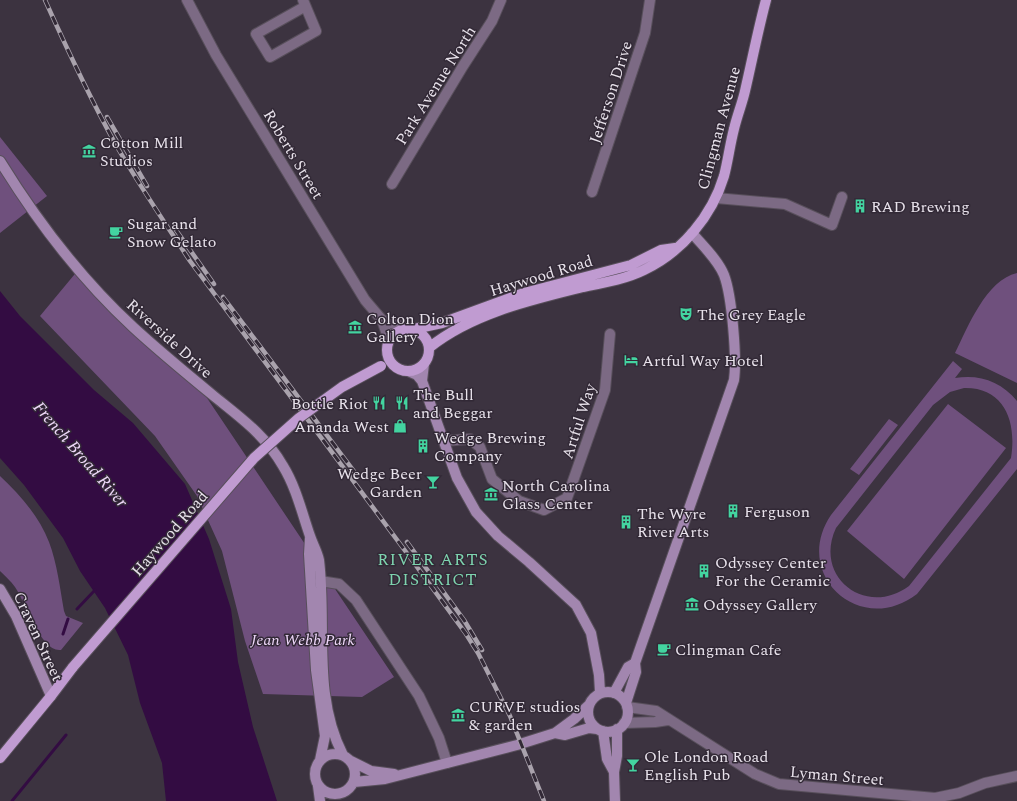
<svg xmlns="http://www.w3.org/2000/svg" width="1017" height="801" font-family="Spectral,serif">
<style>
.green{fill:#6f507d;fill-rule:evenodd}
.water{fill:#330c42}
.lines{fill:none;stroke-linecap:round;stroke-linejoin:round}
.stream{stroke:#330c42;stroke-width:3}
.street-casing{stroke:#584f5b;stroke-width:12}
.secondary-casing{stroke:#584f5b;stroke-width:12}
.primary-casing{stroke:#584f5b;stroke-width:12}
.street{stroke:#7c6a84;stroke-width:10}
.secondary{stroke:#a286af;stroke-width:10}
.primary{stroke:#c09bd1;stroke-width:10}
.rail-casing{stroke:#a9a2ac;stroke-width:4.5}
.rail{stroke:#322936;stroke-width:3;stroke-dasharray:9;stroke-linecap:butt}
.primary-bridge-casing{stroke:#584f5b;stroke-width:12;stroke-linecap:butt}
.primary-bridge{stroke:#c09bd1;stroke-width:10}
.labels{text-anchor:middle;stroke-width:3;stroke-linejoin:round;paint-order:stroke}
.street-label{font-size:16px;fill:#e8e2eb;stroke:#322936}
.poi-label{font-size:16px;fill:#e8e2eb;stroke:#322936;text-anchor:start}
.park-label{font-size:16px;font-style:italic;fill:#eed7f9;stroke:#322936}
.water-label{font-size:17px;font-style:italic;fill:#eed7f9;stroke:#322936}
.neighbourhood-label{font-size:17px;letter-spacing:1px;fill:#7ed4af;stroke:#322936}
</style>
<rect width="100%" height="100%" fill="#3c3340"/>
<path class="green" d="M0 137 47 196 0 233Z
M79 269 203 392 394 677 362 697 263 694 245 641 222 551 197 496 155 436 40 316Z
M1017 273V383L955 353C968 327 986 280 1017 273Z
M953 361 962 369 955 378C979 374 1001 381 1017 401V469L917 594C860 638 791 574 831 515ZM964 388C1004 387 1017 421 1011 458L909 586C866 618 813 577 836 528L933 405 950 392Z
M948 404 1006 448 904 579 847 531Z
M889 419 898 425 859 475 850 469Z
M0 476C20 495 39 516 49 542 57 563 60 588 64 611L66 616 83 623 61 650C41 653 25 601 15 587 11 581 5 576 0 571Z"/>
<path class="water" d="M0 291 20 316 94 390 133 423 185 484 209 539 231 609 238 662 253 727 277 801H166L162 763 140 703 128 655 105 608 80 571 63 538 24 485 0 458Z"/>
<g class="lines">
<path class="stream" d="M77 609 95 590
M63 634 68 619
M12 801 66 735"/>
<g class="street-casing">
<path id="street" d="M187 0 216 55 365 300 382 320 407 328
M303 0 316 31 270 57 256 34 304 7
M392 184 463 66 492 21 501 0
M592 192 645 33 650 0
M716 198 785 204 832 225 842 197
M382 320 389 340
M443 441 470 439 480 447 492 479 519 501 544 510 567 498 605 390 610 334
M320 581 339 584 356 600 419 696 439 738 447 763
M627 707 656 711 755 774 779 784 935 798 959 793 985 783 1017 776
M624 723 655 722 668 720"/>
</g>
<g class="secondary-casing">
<path id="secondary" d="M0 161C37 221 81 279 133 327 159 351 187 374 215 397 241 418 266 436 283 466 296 487 302 513 310 536 313 545 317 551 319 560 327 624 312 696 343 755
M408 371 417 375 422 381 457 478 476 512 498 536 529 562 576 605 591 633 599 675 600 692
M422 381 424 364
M310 538 309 554 316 670 325 736 320 760
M0 589 16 616 51 696
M588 712a20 20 0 1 1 40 0a20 20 0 1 1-40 0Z
M614 693 628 667 635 663
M626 703 636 672 635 663 734 380C737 358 732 296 724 275 718 260 703 246 692 233
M603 731 607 759 614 772
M555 733 574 719 589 705
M315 774a20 20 0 1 1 40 0a20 20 0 1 1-40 0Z
M351 761 371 771 394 774
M354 782 385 779 517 745 555 733 565 735 589 728 597 729
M318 786 320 801
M615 801 614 772 617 756V729"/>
</g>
<g class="primary-casing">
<path id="primary" d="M387 350a21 21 0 1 1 42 0a21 21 0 1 1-42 0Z
M414 329 442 323 524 293 631 265 661 250 675 248
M430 347C473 313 531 300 583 287 603 283 626 279 644 270 682 252 712 216 724 176 728 161 730 144 734 129 737 116 742 104 745 91 752 61 758 30 766 0
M0 758 51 696 73 667"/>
</g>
<use href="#street" class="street"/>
<use href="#secondary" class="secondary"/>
<use href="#primary" class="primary"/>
<g class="rail-casing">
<path id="rail" d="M45 0C67 49 90 98 116 145 139 185 165 223 190 261L409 556 466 634 478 653 510 716 544 801
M107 117 147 186
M176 230 214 284
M223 297 356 474
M407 542 464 620 482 650"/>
</g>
<use href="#rail" class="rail"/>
<g class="primary-bridge-casing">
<path id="primary-bridge" d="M73 667 254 458 299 418 342 387 381 366"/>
</g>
<use href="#primary-bridge" class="primary-bridge"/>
</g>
<defs>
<g id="museum-bare" transform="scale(1.08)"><path d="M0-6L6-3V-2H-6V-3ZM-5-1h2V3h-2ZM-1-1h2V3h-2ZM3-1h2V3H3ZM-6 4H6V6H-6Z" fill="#43d4a0" stroke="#322936" stroke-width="2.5" paint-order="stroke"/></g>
<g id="building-bare" transform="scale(1.08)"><path d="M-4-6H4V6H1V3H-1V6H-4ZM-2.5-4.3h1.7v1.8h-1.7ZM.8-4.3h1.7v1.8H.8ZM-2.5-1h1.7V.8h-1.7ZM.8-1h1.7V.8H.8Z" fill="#43d4a0" stroke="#322936" stroke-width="2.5" paint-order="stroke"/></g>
<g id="cafe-bare" transform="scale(1.08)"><path d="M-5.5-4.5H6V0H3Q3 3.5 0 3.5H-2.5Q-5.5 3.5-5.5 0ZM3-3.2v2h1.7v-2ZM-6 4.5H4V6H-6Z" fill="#43d4a0" stroke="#322936" stroke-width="2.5" paint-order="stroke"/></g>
<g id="theatre-bare" transform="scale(1.08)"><path d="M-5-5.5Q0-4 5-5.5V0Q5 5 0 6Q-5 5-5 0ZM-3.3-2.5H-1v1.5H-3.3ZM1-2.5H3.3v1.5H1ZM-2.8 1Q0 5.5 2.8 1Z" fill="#43d4a0" stroke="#322936" stroke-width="2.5" paint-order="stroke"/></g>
<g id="hotel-bare" transform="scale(1.08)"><path d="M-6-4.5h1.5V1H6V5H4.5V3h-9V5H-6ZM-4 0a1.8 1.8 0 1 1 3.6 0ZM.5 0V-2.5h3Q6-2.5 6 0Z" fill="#43d4a0" stroke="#322936" stroke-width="2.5" paint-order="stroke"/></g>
<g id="restaurant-bare" transform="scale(1.08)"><path d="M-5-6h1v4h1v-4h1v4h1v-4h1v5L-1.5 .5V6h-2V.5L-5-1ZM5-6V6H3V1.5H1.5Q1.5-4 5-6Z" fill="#43d4a0" stroke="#322936" stroke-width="2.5" paint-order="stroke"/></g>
<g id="shop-bare" transform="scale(1.08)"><path d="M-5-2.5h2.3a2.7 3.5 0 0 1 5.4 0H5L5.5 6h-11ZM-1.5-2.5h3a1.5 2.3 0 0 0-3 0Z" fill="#43d4a0" stroke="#322936" stroke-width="2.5" paint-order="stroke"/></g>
<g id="bar-bare" transform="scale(1.08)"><path d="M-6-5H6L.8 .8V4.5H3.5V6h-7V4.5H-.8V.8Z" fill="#43d4a0" stroke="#322936" stroke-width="2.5" paint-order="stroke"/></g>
</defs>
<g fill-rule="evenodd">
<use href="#museum-bare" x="89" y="151"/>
<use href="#building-bare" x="860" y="206"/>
<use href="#cafe-bare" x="116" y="232"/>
<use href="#theatre-bare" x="686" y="314"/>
<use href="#museum-bare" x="355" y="327"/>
<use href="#hotel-bare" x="631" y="360"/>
<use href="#restaurant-bare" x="379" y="403"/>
<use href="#restaurant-bare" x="402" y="403"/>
<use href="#shop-bare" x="400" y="426"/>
<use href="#building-bare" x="423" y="446"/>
<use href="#bar-bare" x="433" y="482"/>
<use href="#museum-bare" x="491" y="494"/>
<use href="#building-bare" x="733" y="511"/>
<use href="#building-bare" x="626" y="522"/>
<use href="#building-bare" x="704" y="571"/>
<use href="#museum-bare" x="692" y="604"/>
<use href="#cafe-bare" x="664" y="649"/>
<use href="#museum-bare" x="458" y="715"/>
<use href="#bar-bare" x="633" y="765"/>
</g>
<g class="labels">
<g class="street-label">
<text transform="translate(435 85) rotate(-58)" y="6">Park Avenue North</text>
<text transform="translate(610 92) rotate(-72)" y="6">Jefferson Drive</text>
<text transform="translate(718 128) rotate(-75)" y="6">Clingman Avenue</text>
<text transform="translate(294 154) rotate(59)" y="6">Roberts Street</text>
<text transform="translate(541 275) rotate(-17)" y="6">Haywood Road</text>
<text transform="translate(170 338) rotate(42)" y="6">Riverside Drive</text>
<text transform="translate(578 421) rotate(-72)" y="6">Artful Way</text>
<text transform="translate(169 533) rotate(-49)" y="6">Haywood Road</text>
<text transform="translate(39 636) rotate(65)" y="6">Craven Street</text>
<text transform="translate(837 775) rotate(5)" y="6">Lyman Street</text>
</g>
<g class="poi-label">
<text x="100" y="148">Cotton Mill<tspan x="100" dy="18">Studios</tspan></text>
<text x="871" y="212">RAD Brewing</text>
<text x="127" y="229">Sugar and<tspan x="127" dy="18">Snow Gelato</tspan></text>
<text x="697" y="320">The Grey Eagle</text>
<text x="366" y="324">Colton Dion<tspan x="366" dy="18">Gallery</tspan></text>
<text x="642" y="366">Artful Way Hotel</text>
<text x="413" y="400">The Bull<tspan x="413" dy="18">and Beggar</tspan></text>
<text x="368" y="409" text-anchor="end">Bottle Riot</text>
<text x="389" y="432" text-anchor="end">Ananda West</text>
<text x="434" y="443">Wedge Brewing<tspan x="434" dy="18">Company</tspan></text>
<text x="422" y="479" text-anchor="end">Wedge Beer<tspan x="422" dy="18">Garden</tspan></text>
<text x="502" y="491">North Carolina<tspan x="502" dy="18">Glass Center</tspan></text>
<text x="744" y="517">Ferguson</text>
<text x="637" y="519">The Wyre<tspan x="637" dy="18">River Arts</tspan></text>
<text x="715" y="568">Odyssey Center<tspan x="715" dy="18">For the Ceramic</tspan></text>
<text x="703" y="610">Odyssey Gallery</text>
<text x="675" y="655">Clingman Cafe</text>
<text x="469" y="712">CURVE studios<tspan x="469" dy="18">&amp; garden</tspan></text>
<text x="644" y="762">Ole London Road<tspan x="644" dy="18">English Pub</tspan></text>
</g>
<g class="park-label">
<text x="303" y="645">Jean Webb Park</text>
</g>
<g class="water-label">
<text transform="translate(81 454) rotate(49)" y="6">French Broad River</text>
</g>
<g class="neighbourhood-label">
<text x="433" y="565">RIVER ARTS<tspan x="433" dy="20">DISTRICT</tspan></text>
</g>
</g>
</svg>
